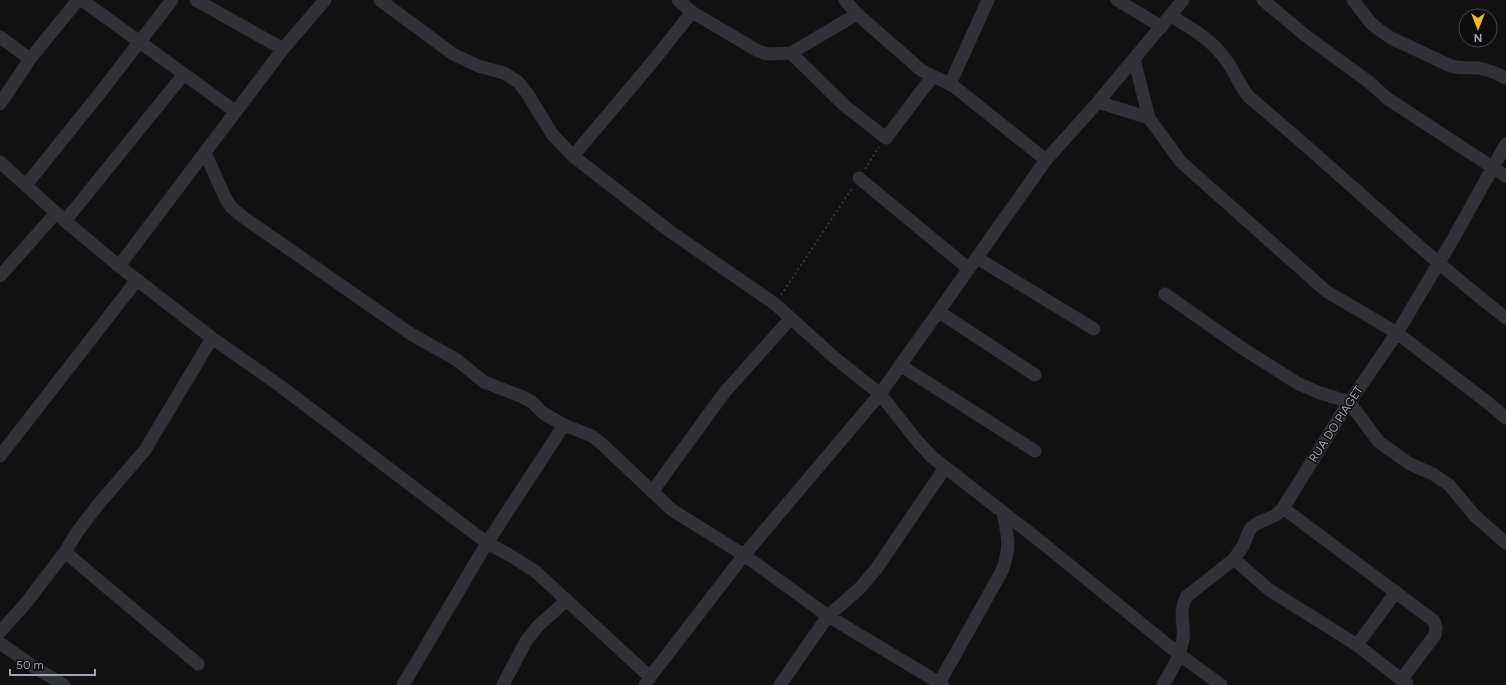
<svg xmlns="http://www.w3.org/2000/svg" width="1506" height="685" font-family="Figtree,sans-serif">
<style>
.lines{fill:none;stroke-linecap:round;stroke-linejoin:round}
.path{stroke:#37393e;stroke-width:2;stroke-dasharray:2 3;stroke-linecap:butt}
.street{stroke:#313237;stroke-width:13}
.labels{text-anchor:middle;stroke-width:3;stroke-linejoin:round;paint-order:stroke}
.street-label{font-size:12px;fill:#a1a6b4;stroke:#0c0c0d}
</style>
<rect width="100%" height="100%" fill="#111112"/>
<g class="lines">
<path class="path" d="M865 169 879 147
M781 295 853 187"/>
<path class="street" d="M82 0 236 112
M196 0 283 49
M380 0 453 54 478 66 504 73 518 82 527 93 552 134 573 156 668 230 775 304 835 358 880 394 918 442 932 457 1040 541 1180 655 1221 685
M678 0 692 12 758 51 767 54 791 53 857 14
M845 0 857 14 921 70C933 77 945 81 956 88L1046 160
M1117 0 1162 27
M1263 0 1306 36 1369 82 1388 99 1506 176
M1353 0 1370 22 1378 29 1391 38 1451 66C1460 69 1470 67 1479 68 1489 70 1498 74 1506 78
M1171 16C1193 29 1214 41 1228 63 1236 74 1240 87 1249 97 1336 169 1417 249 1506 318
M0 37 30 59
M791 53 845 106 886 138 932 77
M1134 59 1149 118 1181 162 1326 291 1397 333 1487 402 1506 418
M950 84 988 0
M1098 102 1149 118
M0 104 30 59 78 0
M205 153 225 197 231 207 243 217 411 334 457 360 484 382 523 397 532 402 543 413 564 425 592 436 602 444 672 510 744 555 828 616 943 685
M573 156 654 60 692 12
M0 162 65 221 119 266 212 338 279 385 487 543 513 557 536 572 650 677
M859 178 969 269
M26 185 100 93 172 0
M65 221 184 74
M977 258 1094 329
M119 266 283 49 325 0
M0 276 56 213
M1165 294 1242 348 1297 383 1320 393 1349 402 1379 442 1410 464 1433 474 1449 485 1475 516 1506 543
M939 312 1035 375
M900 365 1035 451
M0 456 137 280
M652 492 724 393 791 318
M1283 508 1434 621 1436 628 1435 635 1401 680
M65 552 198 664
M1234 559 1268 589 1357 645 1407 684
M0 632 26 603 65 552 78 531 97 506 145 450 212 338
M0 643 34 667 64 685
M1357 645 1396 592
M403 685 487 543 564 425
M503 685 526 641 538 626 567 600
M645 685 650 677 744 555 880 394 1046 160 1098 102 1183 0
M780 685 828 616 860 588 876 569 945 468
M938 685 1002 571C1011 546 1008 538 1003 513
M1163 685C1172 669 1180 658 1183 639 1185 623 1178 614 1186 597L1234 559 1243 546 1250 529 1256 524 1276 515 1283 508 1344 410 1397 333 1453 239 1506 144"/>
</g>
<g class="labels">
<g class="street-label">
<text transform="translate(1336 424) rotate(-57)" y="4">RUA DO PIAGET</text>
</g>
</g>
<g transform="translate(1478 28) rotate(180)"><circle r="19" fill="#0c0c0d" stroke="#484a50"/>
<path d="M0-3L7 15L0 10L-7 15Z" fill="#fab721"/>
<text y="-6" font-size="11" font-weight="bold" text-anchor="middle" fill="#a1a6b4">N</text>
</g>
<path d="M10 669v6h85v-6" fill="none" stroke="#a1a6b4" stroke-width="2"/>
<text x="16" y="669" font-size="12" fill="#a1a6b4" stroke="#0c0c0d" stroke-width="3" paint-order="stroke">50 m</text>
</svg>
